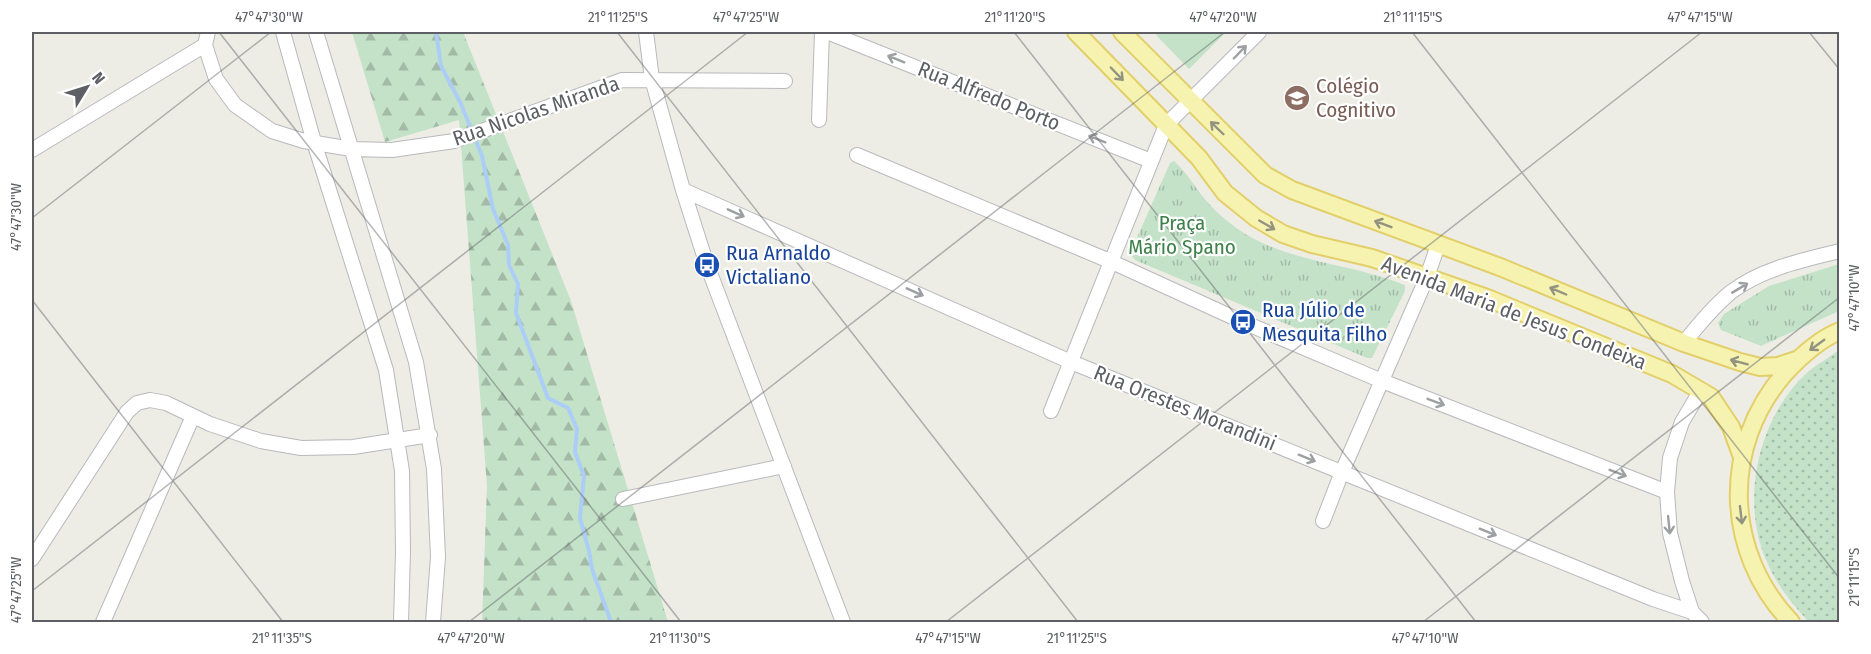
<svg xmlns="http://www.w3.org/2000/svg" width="1871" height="654" font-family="'Fira Sans Condensed',sans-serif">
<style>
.grass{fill:url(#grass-dots)}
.forest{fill:url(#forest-firs)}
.park{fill:url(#park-tufts)}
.garden{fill:#c4e2c8}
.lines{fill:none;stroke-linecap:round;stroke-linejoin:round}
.stream{stroke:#accdf6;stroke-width:4}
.minor-casing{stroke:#b7b9bd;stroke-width:16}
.major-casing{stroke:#e3cf69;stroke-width:20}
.minor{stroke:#fff;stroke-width:14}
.major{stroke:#f6f3b1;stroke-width:16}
.oneway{stroke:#9e9fa2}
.oneway2{stroke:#93937f}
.ticks{fill:none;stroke:#5d5f64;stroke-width:1.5;stroke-opacity:0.45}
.labels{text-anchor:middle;stroke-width:4.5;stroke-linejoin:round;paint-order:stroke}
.education-label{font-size:21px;fill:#785e54;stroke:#fff;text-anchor:start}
.street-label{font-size:21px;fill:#5d5f64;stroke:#fff}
.park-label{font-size:21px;fill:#3e8149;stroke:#fff}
.transit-label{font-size:21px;fill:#164399;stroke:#fff;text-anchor:start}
.neatline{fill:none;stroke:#5d5f64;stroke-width:2}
.ticks-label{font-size:15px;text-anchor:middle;fill:#5d5f64}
</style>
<defs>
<pattern id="grass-dots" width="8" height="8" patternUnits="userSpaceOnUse" patternTransform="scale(1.5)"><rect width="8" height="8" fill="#c4e2c8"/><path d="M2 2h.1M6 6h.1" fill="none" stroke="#a2baa6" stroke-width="1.8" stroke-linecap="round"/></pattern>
<pattern id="forest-firs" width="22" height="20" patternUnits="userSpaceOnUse" patternTransform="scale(1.5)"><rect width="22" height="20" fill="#c4e2c8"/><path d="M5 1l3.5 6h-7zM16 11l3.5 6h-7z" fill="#a2baa6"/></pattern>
<pattern id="park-tufts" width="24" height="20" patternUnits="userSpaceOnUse" patternTransform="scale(1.5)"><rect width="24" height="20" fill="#c4e2c8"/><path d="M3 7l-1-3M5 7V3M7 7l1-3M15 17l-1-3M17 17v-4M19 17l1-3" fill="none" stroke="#a2baa6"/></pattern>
</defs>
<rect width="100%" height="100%" fill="#edede5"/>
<path class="grass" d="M1839 350V622H1809C1792 604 1777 586 1767 562 1739 500 1758 416 1809 371 1819 363 1830 357 1839 350Z"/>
<path class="forest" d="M352 32H463L571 301 668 622H482L487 486 459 120 385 142Z"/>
<path class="park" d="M1174 161C1184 170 1192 182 1200 193 1207 202 1216 212 1225 219 1275 263 1346 261 1405 285V291L1372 358H1367L1135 260 1131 254 1132 249 1170 163Z
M1839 264V311L1761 346 1721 330 1718 323 1724 314 1769 286Z"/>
<path class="garden" d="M1160 32H1226L1189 69 1156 35Z"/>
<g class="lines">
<path class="stream" d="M436 32 441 66 461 104 482 156 493 209 508 245 509 265 518 284 516 313 548 398 568 408 577 429 575 452 584 476 580 518 589 551 592 569 611 622"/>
<g class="minor-casing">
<path id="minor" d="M208 32 205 45 216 79 235 105 272 131 304 141 351 149 392 150 454 141 622 80 785 81
M283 32 314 142 386 370 402 471 403 552 401 622
M316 32 416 362 434 469 438 557 433 622
M646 32 652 79 683 190 707 265 843 622
M827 32 1151 161
M819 120 822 32
M32 150 205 45
M857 155 1112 262 1243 322 1382 381 1667 492
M683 190 1071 362 1653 599 1692 612
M1684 343C1698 325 1713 307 1731 292 1761 269 1803 260 1840 251
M1701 390 1682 422 1670 458 1667 492 1670 533 1682 581 1692 612 1702 622
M1051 411 1166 125 1259 32
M623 499 784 466
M1323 521 1342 472 1427 277 1438 245
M32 559 127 412 137 403 150 400 166 403 210 424 261 441 301 448 353 447 430 435
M103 622 193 416"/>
</g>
<g class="major-casing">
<path id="major" d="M1076 32 1199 158 1225 193 1256 218 1283 234 1312 244 1372 258 1487 298 1672 374 1711 397 1731 427 1742 457
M1122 32 1265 175 1292 190 1500 267 1684 343 1740 362 1760 367 1778 366 1796 360
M1791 622C1724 552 1721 446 1785 373 1800 357 1819 339 1840 331"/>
</g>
<use href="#minor" class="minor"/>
<use href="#major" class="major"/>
</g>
<defs><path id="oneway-shaft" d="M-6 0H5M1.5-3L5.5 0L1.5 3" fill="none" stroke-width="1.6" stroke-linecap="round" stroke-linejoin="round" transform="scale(1.5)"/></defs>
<g class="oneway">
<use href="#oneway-shaft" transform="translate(1240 52) rotate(-46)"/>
<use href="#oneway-shaft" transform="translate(896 59) rotate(-158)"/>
<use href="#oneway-shaft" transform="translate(1097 139) rotate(-158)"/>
<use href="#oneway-shaft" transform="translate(736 213) rotate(24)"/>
<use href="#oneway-shaft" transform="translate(1740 288) rotate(-31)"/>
<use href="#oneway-shaft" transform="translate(915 292) rotate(24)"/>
<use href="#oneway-shaft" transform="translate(1436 402) rotate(21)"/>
<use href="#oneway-shaft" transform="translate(1307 458) rotate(22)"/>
<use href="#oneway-shaft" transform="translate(1618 473) rotate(21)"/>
<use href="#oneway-shaft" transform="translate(1669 525) rotate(84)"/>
<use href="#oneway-shaft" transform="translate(1488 532) rotate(22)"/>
</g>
<g class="oneway2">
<use href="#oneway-shaft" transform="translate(1117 74) rotate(46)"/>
<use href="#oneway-shaft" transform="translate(1217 128) rotate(-136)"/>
<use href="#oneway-shaft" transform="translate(1383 224) rotate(-159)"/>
<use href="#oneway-shaft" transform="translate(1267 225) rotate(30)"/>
<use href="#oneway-shaft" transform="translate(1558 291) rotate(-157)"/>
<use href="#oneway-shaft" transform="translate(1817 345) rotate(144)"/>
<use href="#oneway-shaft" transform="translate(1739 362) rotate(-165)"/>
<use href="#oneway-shaft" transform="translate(1741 515) rotate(83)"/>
</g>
<path class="ticks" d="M219 32 681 622M617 32 1078 622M1014 32 1476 622M1412 32 1840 579M1809 32 1840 70M32 218 271 32M32 300 283 622M32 591 748 32M469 622 1225 32M946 622 1702 32M1423 622 1840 297"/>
<defs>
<g id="school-disc" transform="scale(1.35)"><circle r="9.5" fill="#8d6e63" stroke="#fff"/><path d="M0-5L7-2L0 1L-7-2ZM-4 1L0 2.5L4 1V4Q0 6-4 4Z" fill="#fff"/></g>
<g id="bus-disc" transform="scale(1.35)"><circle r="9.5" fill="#1a4fb4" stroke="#fff"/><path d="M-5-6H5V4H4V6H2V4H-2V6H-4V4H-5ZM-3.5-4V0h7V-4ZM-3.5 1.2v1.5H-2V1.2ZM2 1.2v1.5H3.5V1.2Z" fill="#fff"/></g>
</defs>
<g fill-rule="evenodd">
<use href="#school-disc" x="1297" y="98"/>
<use href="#bus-disc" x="707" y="265"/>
<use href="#bus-disc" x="1243" y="322"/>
</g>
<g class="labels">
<g class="education-label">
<text x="1316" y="93">Colégio<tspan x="1316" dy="24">Cognitivo</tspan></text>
</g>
<g class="street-label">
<text transform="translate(989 96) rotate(22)" y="7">Rua Alfredo Porto</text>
<text transform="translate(536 111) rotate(-19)" y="7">Rua Nicolas Miranda</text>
<text transform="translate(1514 313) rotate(21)" y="7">Avenida Maria de Jesus Condeixa</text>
<text transform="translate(1185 408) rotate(22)" y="7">Rua Orestes Morandini</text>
</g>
<g class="park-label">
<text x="1182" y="230">Praça<tspan x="1182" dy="24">Mário Spano</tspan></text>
</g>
<g class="transit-label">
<text x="726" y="260">Rua Arnaldo<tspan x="726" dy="24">Victaliano</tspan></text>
<text x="1262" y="317">Rua Júlio de<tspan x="1262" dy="24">Mesquita Filho</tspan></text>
</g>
</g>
<rect width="1871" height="654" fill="none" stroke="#ffffff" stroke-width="66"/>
<g transform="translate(87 87) rotate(52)" stroke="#ffffff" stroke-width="4.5" paint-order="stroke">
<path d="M0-4.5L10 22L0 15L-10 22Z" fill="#5d5f64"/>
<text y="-9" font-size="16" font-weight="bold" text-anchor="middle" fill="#5d5f64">N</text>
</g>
<rect x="33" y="33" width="1805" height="588" class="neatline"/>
<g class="ticks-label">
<text x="269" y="22">47°47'30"W</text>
<text x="618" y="22">21°11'25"S</text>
<text x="746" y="22">47°47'25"W</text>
<text x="1015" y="22">21°11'20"S</text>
<text x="1223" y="22">47°47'20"W</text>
<text x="1413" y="22">21°11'15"S</text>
<text x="1700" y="22">47°47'15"W</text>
<text transform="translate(16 217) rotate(-90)" y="5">47°47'30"W</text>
<text transform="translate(1854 298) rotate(-90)" y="5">47°47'10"W</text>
<text transform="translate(1854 577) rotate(-90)" y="5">21°11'15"S</text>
<text transform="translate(16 590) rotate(-90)" y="5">47°47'25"W</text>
<text x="282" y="643">21°11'35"S</text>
<text x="471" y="643">47°47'20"W</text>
<text x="680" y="643">21°11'30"S</text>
<text x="948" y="643">47°47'15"W</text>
<text x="1077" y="643">21°11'25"S</text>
<text x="1425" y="643">47°47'10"W</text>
</g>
</svg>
